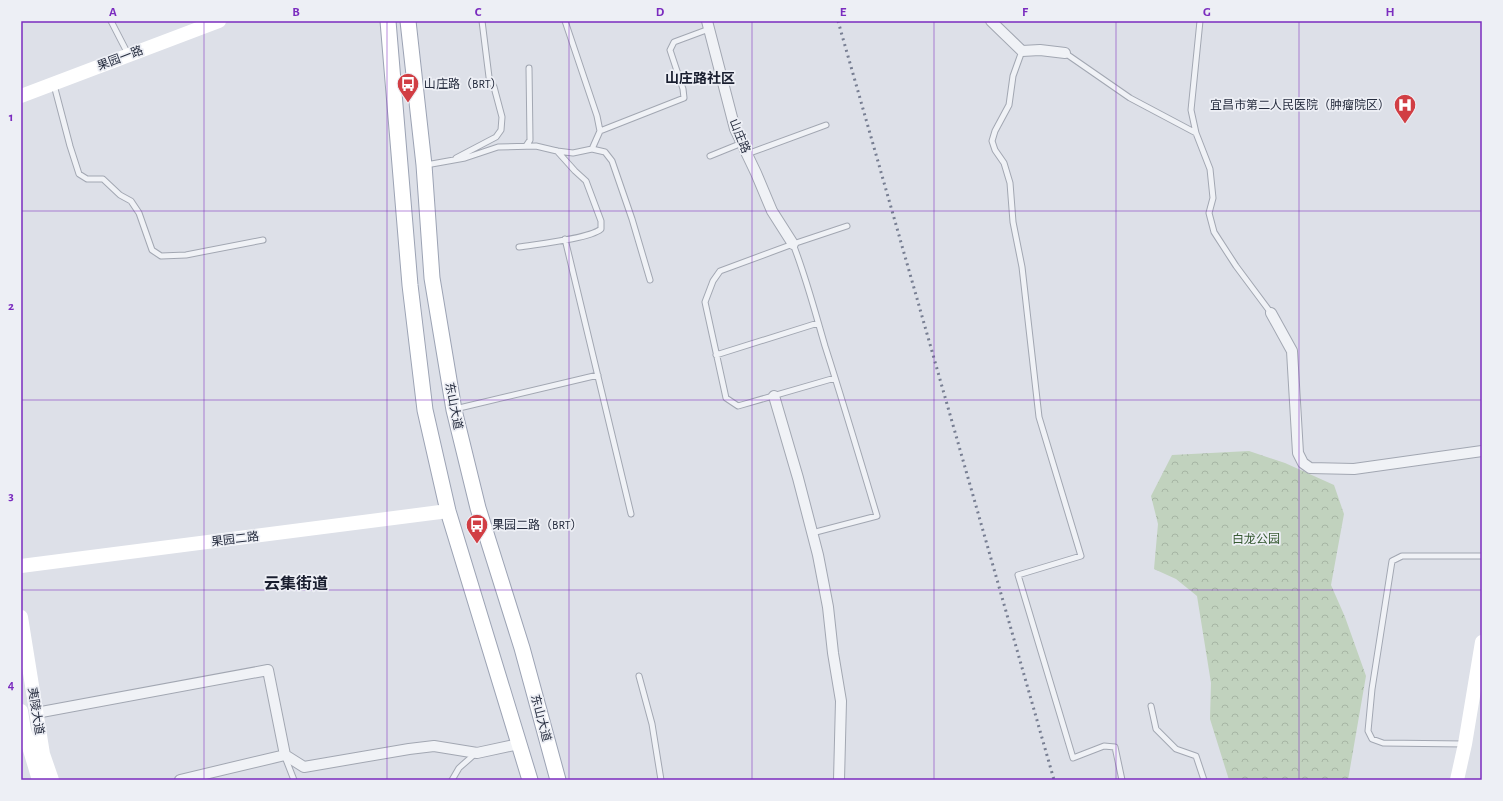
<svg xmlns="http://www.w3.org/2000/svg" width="1503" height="801" font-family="'Alegreya Sans','Noto Sans SC',sans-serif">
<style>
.park{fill:url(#park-crowns)}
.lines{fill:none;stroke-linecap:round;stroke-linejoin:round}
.lane-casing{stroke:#a2a7b2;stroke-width:7}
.street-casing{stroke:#a2a7b2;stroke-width:12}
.primary-casing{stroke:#9ca3b4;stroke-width:17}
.lane{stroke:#f0f2f6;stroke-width:5}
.street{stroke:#f0f2f6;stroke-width:10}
.secondary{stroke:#fff;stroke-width:14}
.primary{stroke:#fff;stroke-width:15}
.rail{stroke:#777e92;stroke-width:3;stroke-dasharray:2 4;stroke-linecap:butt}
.grid{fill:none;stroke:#7b2cbf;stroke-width:1;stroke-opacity:0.55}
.labels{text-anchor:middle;stroke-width:3.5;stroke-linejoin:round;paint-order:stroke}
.street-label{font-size:12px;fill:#262d3f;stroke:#edeff5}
.poi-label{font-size:12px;fill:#262d3f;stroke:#edeff5;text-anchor:start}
.park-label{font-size:12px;fill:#375b33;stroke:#edeff5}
.quarter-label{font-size:14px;font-weight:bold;fill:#191e2f;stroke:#edeff5}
.district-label{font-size:16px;font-weight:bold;fill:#191e2f;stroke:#edeff5}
.neatline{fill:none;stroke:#7b2cbf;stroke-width:1.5}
.grid-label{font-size:13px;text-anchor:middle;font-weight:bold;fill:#7b2cbf}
</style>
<defs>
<pattern id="park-crowns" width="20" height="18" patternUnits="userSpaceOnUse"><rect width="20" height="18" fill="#c1d2be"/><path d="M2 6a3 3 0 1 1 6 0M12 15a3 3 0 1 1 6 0" fill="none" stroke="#a6b5a4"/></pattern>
</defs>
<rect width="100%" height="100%" fill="#dde0e8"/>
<path class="park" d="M1249 451 1285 463 1334 485 1344 514 1331 585 1345 617 1366 676 1348 780H1229L1210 719 1211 683 1197 596 1176 579 1154 569 1158 524 1151 496 1172 455Z"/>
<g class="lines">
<g class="lane-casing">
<path id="lane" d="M111 21 128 54
M1200 21 1191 110 1196 133 1210 169 1213 198 1209 213 1214 232 1236 266 1271 313
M1022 51 1013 76 1009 105 995 131 992 141 995 150 1004 163 1010 183 1013 222 1022 267 1039 417 1081 556 1018 575 1073 758 1104 746 1115 747 1122 780
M1065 53 1130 98 1196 133
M54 85 70 146 79 174 87 179H103L120 195 131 201 139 213 152 250 161 256 186 255 263 240
M600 131 684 98 683 89 670 50 674 42 709 29
M526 146 530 140 529 68
M592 149 605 152 612 161 632 219 650 280
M747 154 826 125
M710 156 742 143
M456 158 496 137 501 130 502 117 494 87 489 77 482 21
M426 165 465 158 498 147 536 146 557 151 573 153 592 149 600 131 597 116 565 21
M565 239 631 514
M793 244 847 226
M519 247C537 244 589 239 601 229V221L586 181 575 171 557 151
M716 355 818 323
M455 409 598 375
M812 533 877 516C860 459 843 402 825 346 815 312 806 277 793 244L720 271 713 281 705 302 726 398 738 406 835 378
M639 676 652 724 661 780
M1151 706 1156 729 1176 749 1196 756 1204 780
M1464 744 1383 743 1372 739 1368 731 1372 689 1392 561 1402 556H1482
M285 757 294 780
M452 780 459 768 476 753"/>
</g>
<g class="street-casing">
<path id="street" d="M707 21 735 129 756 173 772 211 793 244
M991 21 1022 51 1040 50 1065 53
M1271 313 1292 351 1298 453 1303 463 1310 468 1354 469 1482 451
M774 396 798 478 818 555 828 607 833 653 841 701 839 780
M36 713 268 670 285 755 304 767 409 749 434 746 477 753 519 744
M180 780 285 755"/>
</g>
<g class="primary-casing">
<path id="primary" d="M388 21 410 285 425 410 448 511 530 780
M408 21 424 165 432 278 454 410 478 508 522 648 558 780"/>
</g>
<use href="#lane" class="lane"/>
<use href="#street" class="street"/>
<path class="secondary" d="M21 96 219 21
M21 566 448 511
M21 617 43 754 52 780
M21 711 24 730 39 780
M1457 780 1465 744 1482 642"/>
<use href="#primary" class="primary"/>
<path class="rail" d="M838 21 1054 780"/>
</g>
<path class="grid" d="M204 21V780M387 21V780M569 21V780M752 21V780M934 21V780M1116 21V780M1299 21V780M21 211H1482M21 400H1482M21 590H1482"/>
<defs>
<g id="bus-pin" transform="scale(1.15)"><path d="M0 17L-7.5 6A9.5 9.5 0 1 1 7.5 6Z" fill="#d13e44" stroke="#edeff5"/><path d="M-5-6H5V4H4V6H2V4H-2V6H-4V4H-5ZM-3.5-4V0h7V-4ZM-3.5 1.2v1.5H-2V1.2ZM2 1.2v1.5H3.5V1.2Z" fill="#fff"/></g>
<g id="hospital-pin" transform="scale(1.15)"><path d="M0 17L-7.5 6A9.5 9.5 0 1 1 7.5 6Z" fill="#d13e44" stroke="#edeff5"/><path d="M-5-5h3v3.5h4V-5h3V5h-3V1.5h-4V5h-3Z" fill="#fff"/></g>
</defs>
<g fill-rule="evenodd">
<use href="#bus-pin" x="408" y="84"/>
<use href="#hospital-pin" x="1405" y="105"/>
<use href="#bus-pin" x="477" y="525"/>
</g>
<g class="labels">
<g class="street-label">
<text transform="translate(120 58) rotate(-21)" y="4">果园一路</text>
<text transform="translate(740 136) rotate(68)" y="4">山庄路</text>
<text transform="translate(454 406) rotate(79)" y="4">东山大道</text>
<text transform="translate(235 539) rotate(-7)" y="4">果园二路</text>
<text transform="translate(36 711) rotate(81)" y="4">夷陵大道</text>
<text transform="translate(541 718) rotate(75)" y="4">东山大道</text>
</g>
<g class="poi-label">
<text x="424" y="88">山庄路（BRT）</text>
<text x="1390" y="109" text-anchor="end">宜昌市第二人民医院（肿瘤院区）</text>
<text x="492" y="529">果园二路（BRT）</text>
</g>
<g class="park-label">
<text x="1256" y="543">白龙公园</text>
</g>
<g class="quarter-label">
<text x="700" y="83">山庄路社区</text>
</g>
<g class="district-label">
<text x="296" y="589">云集街道</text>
</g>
</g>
<rect width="1503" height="801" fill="none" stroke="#edeff5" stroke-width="44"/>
<rect x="22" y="22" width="1459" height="757" class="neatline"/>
<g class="grid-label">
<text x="113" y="16">A</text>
<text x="296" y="16">B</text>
<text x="478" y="16">C</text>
<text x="660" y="16">D</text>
<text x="843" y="16">E</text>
<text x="1025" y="16">F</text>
<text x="1207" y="16">G</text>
<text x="1390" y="16">H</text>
<text x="11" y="121">1</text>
<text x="11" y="310">2</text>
<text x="11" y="500">3</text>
<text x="11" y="689">4</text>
</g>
</svg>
